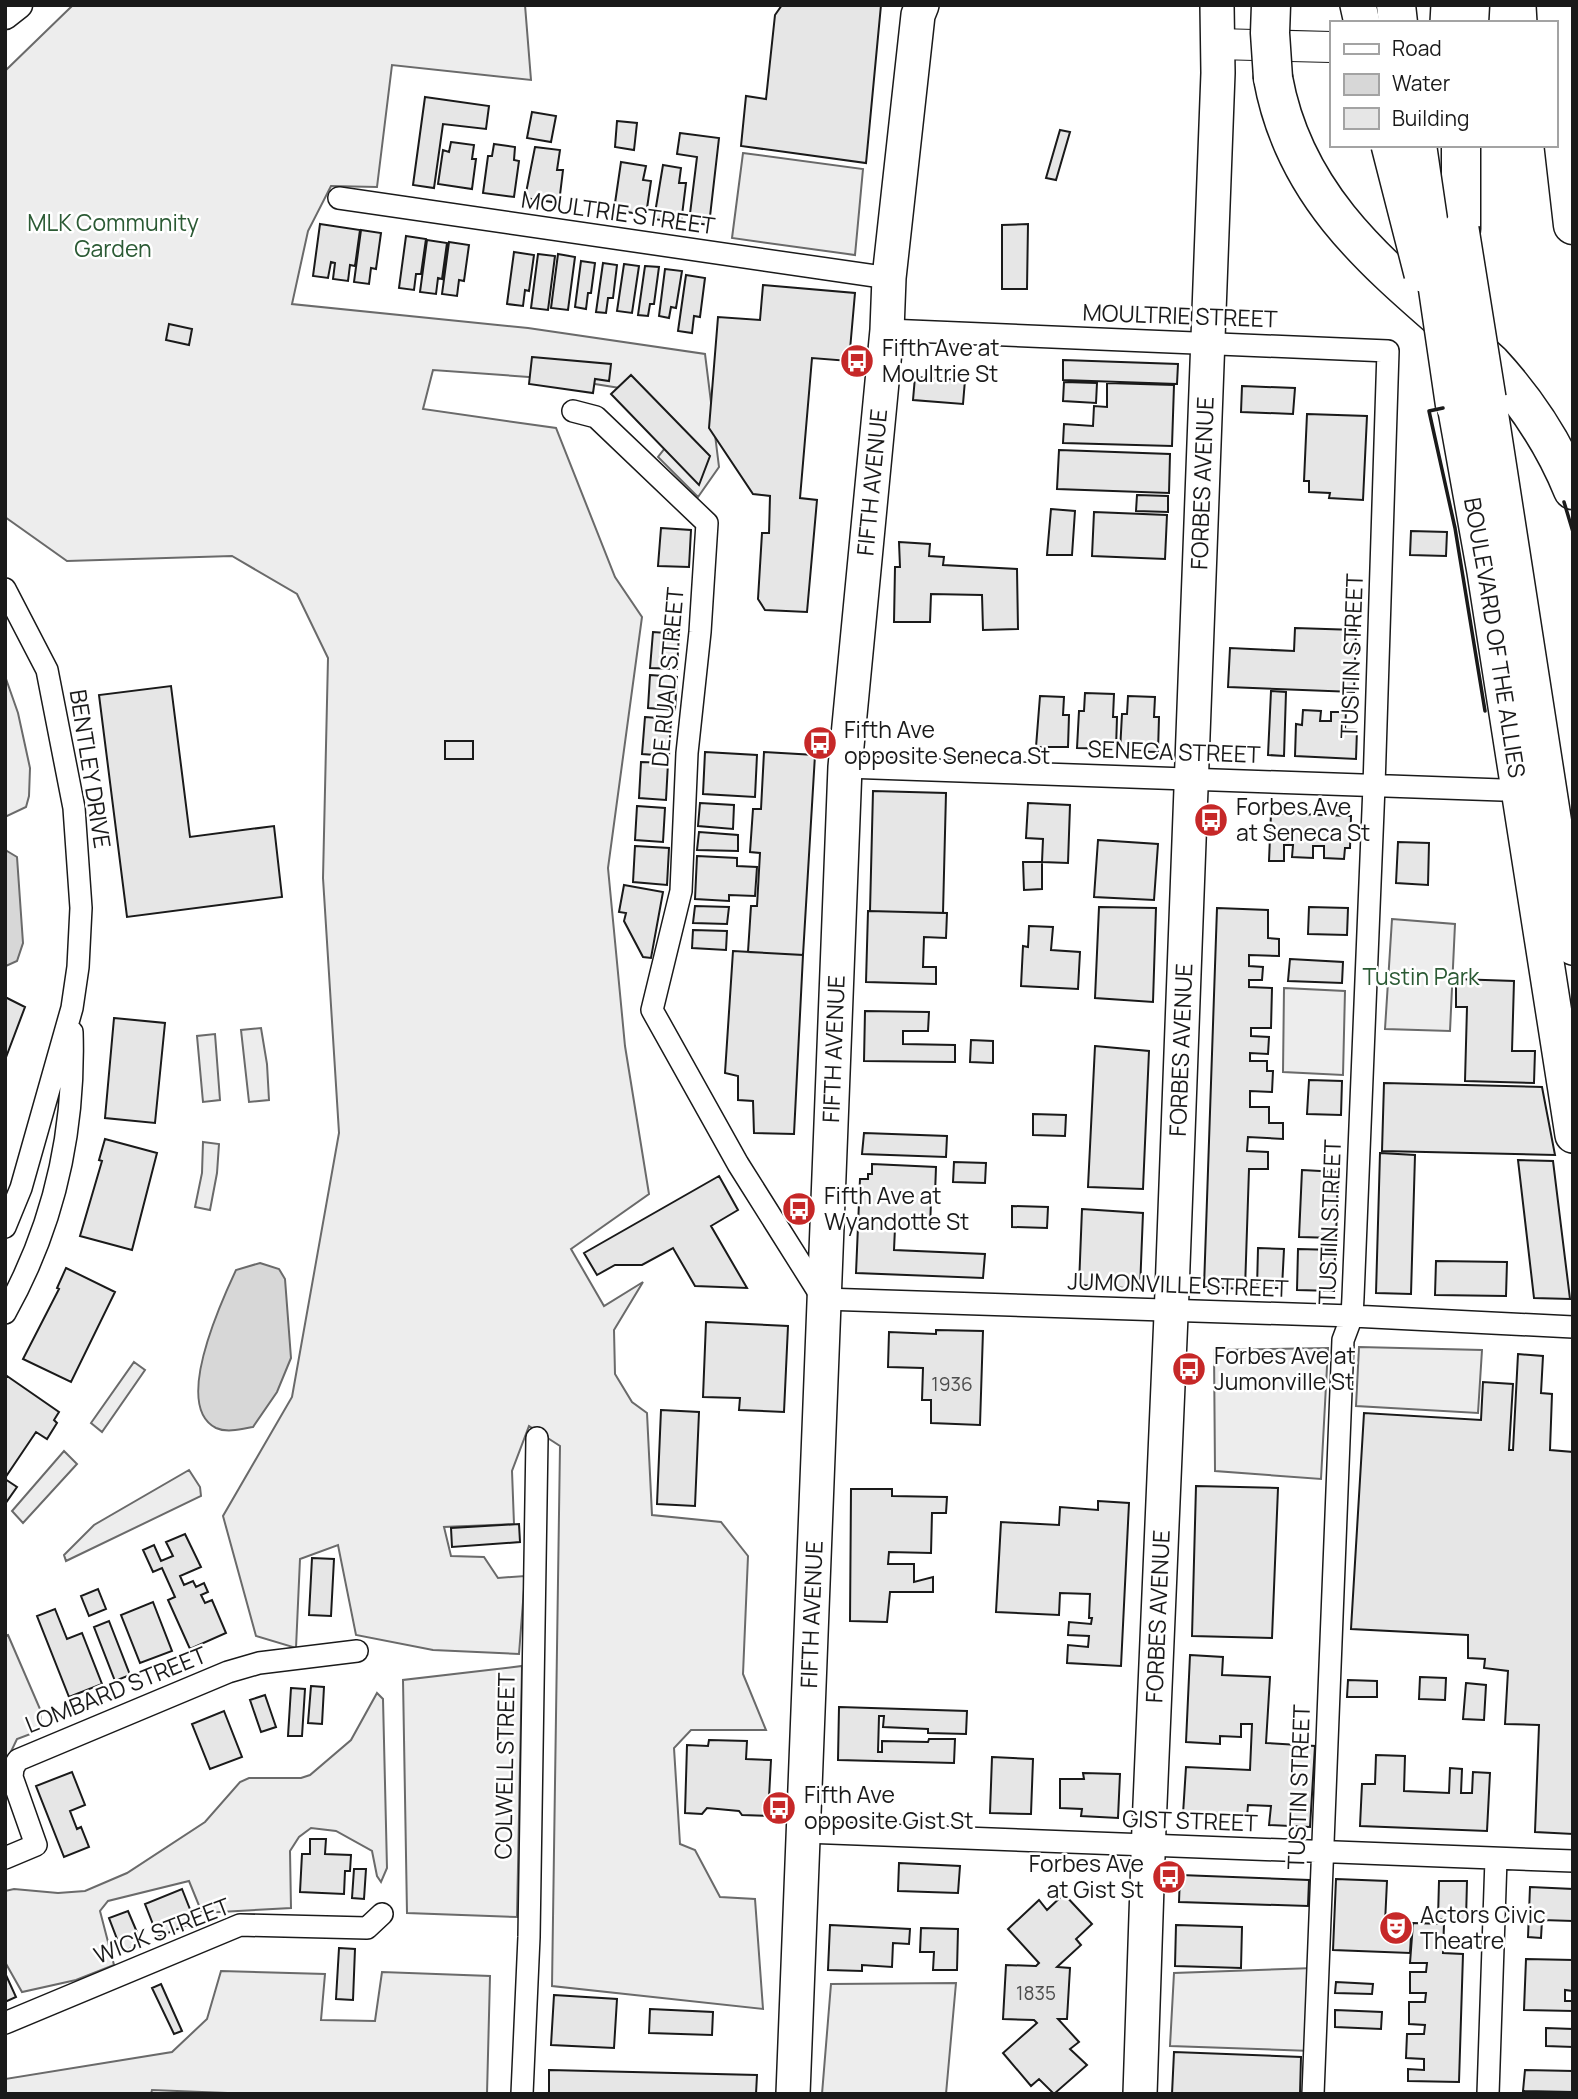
<svg xmlns="http://www.w3.org/2000/svg" width="1578" height="2099" font-family="Manrope,sans-serif">
<style>
.built{fill:#ededed;stroke:#6a6a6a;stroke-width:2}
.water{fill:#d7d7d7;stroke:#6a6a6a;stroke-width:2}
.building{fill:#e6e6e6;stroke:#1a1a1a;stroke-width:2}
.lines{fill:none;stroke-linecap:round;stroke-linejoin:round}
.minor-casing{stroke:#1a1a1a;stroke-width:24}
.tertiary-casing{stroke:#1a1a1a;stroke-width:29}
.secondary-casing{stroke:#1a1a1a;stroke-width:32}
.primary-casing{stroke:#1a1a1a;stroke-width:36}
.trunk-casing{stroke:#1a1a1a;stroke-width:38}
.motorway-casing{stroke:#1a1a1a;stroke-width:41}
.minor{stroke:#fff;stroke-width:21}
.tertiary{stroke:#fff;stroke-width:26}
.secondary{stroke:#fff;stroke-width:30}
.primary{stroke:#fff;stroke-width:33}
.trunk{stroke:#fff;stroke-width:35}
.motorway{stroke:#fff;stroke-width:38}
.trunk-bridge-casing{stroke:#1a1a1a;stroke-width:38;stroke-linecap:butt}
.motorway-bridge-casing{stroke:#1a1a1a;stroke-width:41;stroke-linecap:butt}
.trunk-bridge{stroke:#fff;stroke-width:35}
.motorway-bridge{stroke:#fff;stroke-width:38}
.wall{stroke:#1a1a1a;stroke-width:3.5}
.labels{text-anchor:middle;stroke-width:5;stroke-linejoin:round;paint-order:stroke}
.number-label{font-size:19px;fill:#4d4d4d}
.street-label{font-size:23px;fill:#1a1a1a;stroke:#fff}
.park-label{font-size:23px;fill:#2b5a34;stroke:#fff}
.poi-label{font-size:23px;fill:#1a1a1a;stroke:#fff;text-anchor:start}
</style>
<rect width="100%" height="100%" fill="#fff"/>
<path class="built" d="M73 5H525L531 80 392 65 377 187 331 186 308 231 292 304 528 328 705 354 719 467 698 497 658 457 676 434 632 390 570 380 433 370 423 409 556 428 615 577 642 617 608 868 625 1046 649 1194 571 1249 604 1306 643 1282 614 1330 615 1374 632 1402 647 1413 652 1515 721 1522 748 1556 743 1674 766 1730H691L674 1748 680 1844 695 1850 720 1897 755 1899 763 2009 552 1986 560 1446 529 1426 512 1471 514 1524 444 1527 451 1556 484 1557 498 1578 525 1576 519 1654 433 1650 356 1635 338 1545 300 1559 296 1648 256 1636 223 1516 292 1397 339 1133 323 878 328 658 297 594 232 556 67 561 5 517V71Z
M743 153 863 169 855 255 732 238Z
M5 676 18 713 30 768 29 796 26 807 5 817Z
M1392 919 1455 924 1450 1031 1385 1029Z
M1284 988 1345 991 1343 1075 1283 1072Z
M261 1028 267 1064 269 1100 249 1102 241 1030Z
M215 1034 220 1100 203 1102 197 1036Z
M203 1142 219 1144 217 1173 210 1210 195 1207 202 1173Z
M1359 1347 1482 1350 1478 1413 1356 1406Z
M1328 1348 1321 1479 1215 1471 1214 1350Z
M134 1362 145 1370 102 1432 91 1423Z
M64 1451 77 1464 23 1523 12 1511Z
M189 1470 200 1487 201 1496 66 1561 64 1555 94 1525Z
M8 1635 40 1709 41 1730 17 1739 5 1764V1636Z
M522 1666 517 1917 407 1913 403 1680Z
M377 1693 383 1699 387 1868 381 1882 377 1876 372 1851 336 1831 311 1828 299 1837 290 1851 291 1908 202 1913 189 1881 108 1901 100 1911 114 1965 76 1980 22 1992 5 1962V1891L14 1889 58 1893 85 1891 127 1873 205 1822 240 1782 249 1778H301L310 1775 351 1740Z
M1314 1968 1311 2051 1170 2046 1174 1973Z
M221 1971 325 1974 321 2020 375 2021 382 1972 490 1976 487 2094H253L152 2090 151 2094H5V2079L172 2052 207 2019Z
M956 1983 946 2094H822L831 1984Z"/>
<path class="water" d="M7 851 17 857 23 943 17 961 6 966 5 852Z
M260 1263 279 1269 285 1279 291 1358 277 1392 253 1427C242 1429 227 1433 216 1428 172 1406 222 1300 236 1270Z"/>
<path class="building" d="M782 5H881L866 163 741 146 746 96 766 99 775 15Z
M425 97 489 106 486 129 443 124 434 188 413 185Z
M532 112 556 116 551 142 527 138Z
M617 121 637 123 634 150 615 147Z
M1060 130 1070 132 1056 180 1046 178Z
M680 133 719 138 709 225 689 222 697 157 677 154Z
M451 142 474 145 472 159H476L472 189 438 184 443 150 449 152Z
M494 144 515 147 514 160 519 161 514 197 483 193 488 156H492Z
M535 147 560 150 557 170H563L559 203 525 198Z
M621 162 646 166 643 180 651 181 646 215 614 210Z
M663 165 681 168 679 183H686L681 223 654 219Z
M320 224 360 230 355 266 350 265 348 281 333 279 335 263 331 262 328 278 313 276Z
M1028 224 1027 289H1002V225Z
M361 230 381 233 376 269 371 268 369 284 354 282Z
M406 236 426 239 421 274H416L414 290 399 288Z
M427 240 447 243 442 279 438 278 436 294 420 292Z
M449 242 469 245 464 281 459 280 457 296 442 294Z
M514 252 534 255 529 291 525 290 523 306 507 304Z
M538 254 555 256 548 310 531 308Z
M558 254 575 257 568 310 551 308Z
M581 261 595 263 591 293H588L586 309 575 307Z
M603 263 617 265 613 298H608L606 313 596 312Z
M624 264 639 266 632 313 617 311Z
M645 266 659 267 654 304H650L648 316 638 315Z
M665 269 682 271 676 308 671 307 669 318 659 316Z
M686 275 705 278 700 317 694 316 692 333 678 331Z
M763 285 855 293 849 361 812 358 800 498 817 500 807 612 765 610 758 599 762 533H769L770 496 753 494 709 428 718 317 760 320Z
M169 324 192 329 189 345 166 340Z
M532 357 611 364 609 381 595 379 593 393 529 384Z
M1063 360 1178 364 1177 384 1063 380Z
M631 375 710 456 699 485 611 394Z
M915 377 965 380 963 404 913 400Z
M1064 382 1097 383 1096 403 1063 401Z
M1107 383 1174 385 1172 446 1063 443 1064 424 1093 426 1094 406 1107 407Z
M1242 386 1295 388 1293 414 1241 412Z
M1307 414 1367 416 1363 500 1329 498 1330 493 1309 492V481H1304Z
M1059 450 1170 454 1169 493 1057 489Z
M1137 495 1168 496V512L1136 511Z
M1051 509 1075 511 1072 555H1047Z
M1094 512 1167 515 1165 559 1092 556Z
M661 528 691 530 689 567 658 566Z
M1411 531 1447 532 1446 556 1410 555Z
M899 542 930 544 929 556 944 557 943 565 1017 569 1018 629 983 630 982 595 931 594 930 622H894L895 567H900Z
M1295 628 1356 630 1354 692 1228 687 1230 648 1294 651Z
M653 632 679 634 677 669 650 668Z
M650 675 677 677 675 710 648 708Z
M171 686 190 837 274 826 282 897 127 917 99 695Z
M1271 691 1286 692 1284 756 1268 755Z
M1085 693 1114 694 1113 717H1117L1116 749 1077 748 1079 711H1084Z
M1040 696 1064 697 1063 715H1069L1068 747H1036Z
M1128 696 1155 697 1154 717H1159L1158 752 1120 751 1122 714H1127Z
M1303 710 1321 711 1320 721H1331V712H1346L1345 729 1357 730 1356 759 1295 756 1296 724 1302 725Z
M645 717 671 719 669 756 642 754Z
M445 741H473V759H445Z
M705 752 757 755 755 797 703 794Z
M764 752 815 755 803 955 748 952 751 906H757L760 853 750 852 753 809H761Z
M641 762 668 763 666 800 639 798Z
M873 791 946 793 943 913 870 911Z
M700 803 734 805 733 829 698 826Z
M1028 803 1070 805 1068 863 1042 862 1043 839 1026 838Z
M637 806 665 808 663 842 635 840Z
M1271 813 1351 816 1350 848H1345L1344 859 1324 858V846H1313V858L1292 857 1293 845H1284V861H1269Z
M699 832 738 835V851L697 850Z
M1098 840 1158 844 1154 900 1094 897Z
M1398 842 1429 843 1428 885 1396 883Z
M635 846 669 848 667 885 633 882Z
M697 856 737 858V866L757 867 755 896 729 895V901L695 899Z
M1023 862H1042V889L1024 890Z
M624 885 663 892 651 958 643 957 624 921 626 913 619 912Z
M695 906 729 907 727 924 693 923Z
M1099 907 1156 908 1153 1002 1095 998Z
M1309 907 1348 908 1347 935 1308 934Z
M1217 908 1268 910V938L1279 939V956L1249 955V966L1263 967 1262 980H1249V987L1272 988 1271 1028H1251V1036L1269 1037 1268 1054 1250 1053V1061H1267V1071H1273L1272 1092 1250 1091V1107H1269V1123H1283V1139L1248 1137 1247 1151 1268 1152V1169H1249L1245 1289 1204 1287Z
M868 911 947 913 946 938 924 937 923 967H936V984L866 982Z
M1029 926 1053 927 1051 950 1080 952 1078 989 1021 986 1023 946 1028 947Z
M693 930 727 931 726 950 692 948Z
M733 951 803 955 794 1134 754 1133 753 1101 738 1100V1076L725 1073Z
M1290 959 1343 962 1342 983 1288 981Z
M1456 979 1514 981 1512 1051H1535L1534 1083 1465 1081 1467 1007H1456Z
M5 997 25 1007 5 1060Z
M865 1011 929 1012 928 1031H903V1044L955 1045V1062L864 1061Z
M114 1018 165 1023 155 1123 105 1118Z
M971 1040 993 1041V1063L970 1062Z
M1095 1046 1149 1051 1143 1189 1088 1187Z
M1309 1080 1342 1081 1341 1115 1307 1114Z
M1384 1083 1542 1087 1555 1155 1382 1151Z
M1033 1114 1066 1115 1065 1136 1033 1135Z
M864 1133 947 1136 946 1157 862 1154Z
M105 1139 157 1153 132 1250 80 1236 102 1161 99 1160Z
M1380 1153 1415 1155 1411 1294 1376 1293Z
M1518 1160 1553 1161 1570 1299 1534 1298Z
M954 1162 986 1163 985 1183 953 1182Z
M872 1164 936 1167 935 1194H929V1200H931L930 1229 895 1228 894 1250 985 1254 983 1278 856 1273 860 1179H868V1174H872Z
M1302 1170 1338 1172 1336 1238 1299 1237Z
M719 1176 738 1210 711 1226 747 1288 695 1286 673 1248 642 1265H615L597 1275 584 1253Z
M1012 1206 1048 1207 1047 1228 1012 1227Z
M1082 1209 1143 1213 1140 1289 1079 1285Z
M1258 1248 1284 1249 1282 1288H1257Z
M1298 1249 1335 1250 1334 1291 1297 1290Z
M1436 1261 1507 1262 1506 1296 1435 1295Z
M66 1268 115 1292 71 1382 23 1359 59 1289 57 1288Z
M706 1322 788 1326 784 1412 739 1410 740 1398 703 1397Z
M936 1330 983 1331 980 1425 931 1423V1400H922L923 1368 888 1367 889 1332 936 1334Z
M1518 1354 1543 1356 1541 1393 1552 1394 1550 1450 1573 1452V1834L1535 1832 1539 1725 1505 1724 1508 1671 1484 1668 1485 1659 1468 1658V1635L1351 1629 1364 1413 1481 1420 1483 1382 1513 1384 1509 1450H1513Z
M7 1376 59 1412 54 1420 57 1423 47 1439 36 1432 5 1478V1379Z
M661 1410 699 1412 695 1506 657 1504Z
M5 1479 17 1487 5 1504Z
M1196 1486 1278 1488 1272 1638 1192 1636Z
M851 1489H892V1496L947 1497 946 1513H932L931 1553 889 1552 888 1564H914V1582L933 1577V1592H890L887 1622 850 1621Z
M1098 1501 1129 1503 1121 1666 1067 1663 1068 1645 1088 1647 1089 1636 1068 1635 1069 1622 1091 1624 1092 1618H1089L1090 1594 1060 1593 1059 1615 996 1612 1001 1522 1059 1525 1060 1507 1098 1510Z
M519 1524 520 1542 452 1547 451 1528Z
M185 1534 201 1567 180 1576 184 1585 193 1581 196 1587 204 1583 208 1592 201 1595 205 1603 212 1600 226 1633 190 1649 168 1600 175 1597 162 1568 153 1572 143 1550 154 1545 161 1561 173 1556 166 1542Z
M312 1558 334 1559 331 1616 309 1615Z
M98 1589 106 1609 89 1616 81 1596Z
M153 1602 172 1651 140 1663 121 1615Z
M55 1609 67 1639 82 1633 102 1684 69 1697 37 1616Z
M109 1621 130 1675 115 1681 94 1627Z
M1190 1655 1223 1657 1222 1675 1270 1677 1266 1743 1315 1746 1310 1827 1269 1825 1271 1806 1248 1805 1247 1817 1183 1814 1186 1767 1250 1770 1252 1724H1241V1737L1220 1736V1744L1186 1742Z
M1420 1677 1446 1678 1445 1700 1419 1699Z
M1348 1680 1377 1681V1697H1347Z
M1466 1683 1486 1685 1484 1720 1463 1719Z
M311 1686 324 1687 322 1724 308 1723Z
M291 1688 305 1689 302 1736H288Z
M265 1695 276 1727 261 1732 250 1700Z
M839 1707 967 1711 966 1734 928 1733V1729L883 1727 884 1716H879L878 1752H882V1741L928 1742 929 1739H955L954 1763 838 1760Z
M224 1711 242 1757 210 1769 192 1724Z
M709 1740 747 1741 746 1759 771 1760 768 1816 742 1815 739 1811 707 1808 702 1814 685 1813 687 1745 708 1746Z
M1376 1755 1405 1756 1404 1791 1449 1793 1450 1768 1462 1769 1461 1793H1472L1473 1772 1490 1773 1487 1831 1360 1826 1362 1784H1375Z
M992 1757 1033 1759 1031 1814 990 1813Z
M72 1772 85 1805 70 1811 77 1829 81 1827 89 1847 64 1857 36 1786Z
M1083 1773 1120 1774 1118 1818 1081 1816 1082 1809 1060 1808V1779H1084Z
M310 1839H326L325 1854 351 1855 350 1871H345L344 1894 300 1892 302 1854H310Z
M899 1863 960 1866 958 1893 898 1891Z
M354 1869H366L364 1899 352 1898Z
M1180 1875 1309 1880 1308 1906 1179 1902Z
M1336 1879 1387 1881 1385 1923 1400 1924V1935H1411L1410 1953 1333 1950Z
M1439 1881H1467L1466 1920 1438 1919Z
M1530 1887 1573 1889V1921L1542 1920 1541 1938 1528 1937Z
M182 1889 195 1922 158 1937 145 1904Z
M1064 1894 1092 1924 1076 1939 1081 1945 1057 1967 1070 1968 1067 2019H1058L1079 2042 1070 2049 1087 2065 1054 2094 1039 2079 1031 2086 1003 2053 1037 2023 1034 2020 1003 2019 1006 1965 1036 1966 1039 1963 1008 1929 1039 1900 1047 1910Z
M128 1911 142 1944 122 1952 109 1918Z
M1413 1923 1444 1924 1443 1953 1463 1954 1459 2082 1408 2081V2069L1424 2070V2059L1406 2058 1407 2034H1424L1425 2025 1409 2024V2002H1425L1426 1993H1410V1972H1426L1427 1963H1410Z
M830 1925 910 1929 909 1944 893 1943 892 1967 862 1965V1971L828 1970Z
M1176 1925 1242 1927 1241 1968 1175 1966Z
M921 1928 958 1929 957 1970H933L934 1952H920Z
M339 1948 355 1949 353 2000 336 1999Z
M1526 1959 1573 1960V1991L1565 1990V2001H1573V2011L1524 2010Z
M5 1973 16 1997 5 2002Z
M1336 1982 1373 1984 1372 1994 1335 1993Z
M161 1984 182 2031 174 2034 152 1988Z
M554 1995 617 1999 614 2048 551 2045Z
M650 2009 713 2012 712 2035 649 2033Z
M1335 2010 1382 2012 1381 2029 1335 2027Z
M1546 2028 1573 2029V2047L1546 2046Z
M1174 2052 1301 2057 1300 2094H1172Z
M549 2070 757 2075 756 2094H549Z
M1525 2070 1573 2071V2092L1523 2091Z"/>
<g class="lines">
<g class="minor-casing">
<path id="minor" d="M339 198 889 278
M887 330 1388 351 1374 786 1353 1297 1352 1316 1343 1340 1313 2094
M573 411 596 417 707 523 700 632 687 753 681 891 652 1010 738 1164 823 1299 1352 1316 1573 1327
M5 589 47 670 74 808 81 908 78 967 72 1008 21 1188 5 1227
M845 767 1502 790
M5 1313C54 1226 75 1130 72 1032
M804 1832 1573 1861
M5 1858 36 1845 12 1777 13 1768 18 1760 228 1672 259 1663 357 1651
M5 2023 240 1925 367 1928 382 1914
M522 2094 529 1937 537 1438
M1488 2094 1496 1859"/>
</g>
<g class="tertiary-casing">
<path id="tertiary" d="M5 16 19 5"/>
</g>
<g class="secondary-casing">
<path id="secondary" d="M1218 44 1331 47"/>
</g>
<g class="primary-casing">
<g id="primary">
<path id="s1" d="M793 2094 845 767 887 330 889 278 918 15 922 5"/>
<path id="s2" d="M1140 2094 1149 1827 1172 1292 1218 73 1217 5"/>
</g>
</g>
<g class="trunk-casing">
<g id="trunk">
<path d="M1358 5 1362 23"/>
<path d="M1448 23 1449 5"/>
<path d="M1488 398 1573 947"/>
<path id="s3" d="M1455 405 1485 572 1573 1135"/>
</g>
</g>
<g class="motorway-casing">
<path id="motorway" d="M1396 5 1398 23
M1556 5 1564 146 1573 225
M1469 23 1470 5
M1273 78C1297 211 1397 278 1491 363 1526 401 1553 441 1573 490
M1461 229V145"/>
</g>
<use href="#minor" class="minor"/>
<use href="#tertiary" class="tertiary"/>
<use href="#secondary" class="secondary"/>
<use href="#primary" class="primary"/>
<use href="#trunk" class="trunk"/>
<use href="#motorway" class="motorway"/>
<g class="trunk-bridge-casing">
<path id="trunk-bridge" d="M1389 145 1422 274
M1461 229 1488 398"/>
</g>
<g class="motorway-bridge-casing">
<path id="motorway-bridge" d="M1271 5 1270 33 1273 78
M1417 145 1455 405"/>
</g>
<use href="#trunk-bridge" class="trunk-bridge"/>
<use href="#motorway-bridge" class="motorway-bridge"/>
<path class="wall" d="M1443 408 1429 411 1455 528 1485 711
M1564 502 1573 532"/>
</g>
<defs>
<g id="bus-disc" transform="scale(1.75)"><circle r="9.5" fill="#c62828" stroke="#fff"/><path d="M-5-6H5V4H4V6H2V4H-2V6H-4V4H-5ZM-3.5-4V0h7V-4ZM-3.5 1.2v1.5H-2V1.2ZM2 1.2v1.5H3.5V1.2Z" fill="#fff"/></g>
<g id="theatre-disc" transform="scale(1.75)"><circle r="9.5" fill="#c62828" stroke="#fff"/><path d="M-5-5.5Q0-4 5-5.5V0Q5 5 0 6Q-5 5-5 0ZM-3.3-2.5H-1v1.5H-3.3ZM1-2.5H3.3v1.5H1ZM-2.8 1Q0 5.5 2.8 1Z" fill="#fff"/></g>
</defs>
<g fill-rule="evenodd">
<use href="#bus-disc" x="857" y="361"/>
<use href="#bus-disc" x="820" y="743"/>
<use href="#bus-disc" x="1211" y="820"/>
<use href="#bus-disc" x="799" y="1209"/>
<use href="#bus-disc" x="1189" y="1369"/>
<use href="#bus-disc" x="779" y="1808"/>
<use href="#bus-disc" x="1169" y="1877"/>
<use href="#theatre-disc" x="1396" y="1928"/>
</g>
<g class="labels">
<g class="number-label">
<text x="952" y="1391">1936</text>
<text x="1036" y="2000">1835</text>
</g>
<g class="street-label">
<text transform="translate(618 213) rotate(8)" y="8">MOULTRIE STREET</text>
<text transform="translate(1180 316) rotate(2)" y="8">MOULTRIE STREET</text>
<text dy="8" stroke="none"><textPath href="#s1" startOffset="1614">FIFTH AVENUE</textPath></text>
<text dy="8" stroke="none"><textPath href="#s2" startOffset="1612">FORBES AVENUE</textPath></text>
<text dy="8" stroke="none"><textPath href="#s3" startOffset="236">BOULEVARD OF THE ALLIES</textPath></text>
<text transform="translate(1352 656) rotate(-88)" y="8">TUSTIN STREET</text>
<text transform="translate(668 677) rotate(-85)" y="8">DE RUAD STREET</text>
<text transform="translate(1174 752) rotate(2)" y="8">SENECA STREET</text>
<text transform="translate(90 769) rotate(81)" y="8">BENTLEY DRIVE</text>
<text dy="8" stroke="none"><textPath href="#s1" startOffset="1046">FIFTH AVENUE</textPath></text>
<text dy="8" stroke="none"><textPath href="#s2" startOffset="1045">FORBES AVENUE</textPath></text>
<text transform="translate(1330 1222) rotate(-88)" y="8">TUSTIN STREET</text>
<text transform="translate(1178 1285) rotate(2)" y="8">JUMONVILLE STREET</text>
<text dy="8" stroke="none"><textPath href="#s1" startOffset="480">FIFTH AVENUE</textPath></text>
<text dy="8" stroke="none"><textPath href="#s2" startOffset="478">FORBES AVENUE</textPath></text>
<text transform="translate(116 1690) rotate(-22)" y="8">LOMBARD STREET</text>
<text transform="translate(505 1766) rotate(-89)" y="8">COLWELL STREET</text>
<text transform="translate(1299 1787) rotate(-88)" y="8">TUSTIN STREET</text>
<text transform="translate(1190 1821) rotate(2)" y="8">GIST STREET</text>
<text transform="translate(162 1931) rotate(-21)" y="8">WICK STREET</text>
</g>
<g class="park-label">
<text x="113" y="231">MLK Community<tspan x="113" dy="26">Garden</tspan></text>
<text x="1421" y="985">Tustin Park</text>
</g>
<g class="poi-label">
<text x="882" y="356">Fifth Ave at<tspan x="882" dy="26">Moultrie St</tspan></text>
<text x="844" y="738">Fifth Ave<tspan x="844" dy="26">opposite Seneca St</tspan></text>
<text x="1236" y="815">Forbes Ave<tspan x="1236" dy="26">at Seneca St</tspan></text>
<text x="824" y="1204">Fifth Ave at<tspan x="824" dy="26">Wyandotte St</tspan></text>
<text x="1214" y="1364">Forbes Ave at<tspan x="1214" dy="26">Jumonville St</tspan></text>
<text x="804" y="1803">Fifth Ave<tspan x="804" dy="26">opposite Gist St</tspan></text>
<text x="1144" y="1872" text-anchor="end">Forbes Ave<tspan x="1144" dy="26">at Gist St</tspan></text>
<text x="1420" y="1923">Actors Civic<tspan x="1420" dy="26">Theatre</tspan></text>
</g>
</g>
<rect width="1578" height="2099" fill="none" stroke="#1a1a1a" stroke-width="14"/>
<rect x="1330" y="21" width="228" height="126" fill="#ffffff" stroke="#a3a3a3" stroke-width="2"/>
<rect x="1344" y="44" width="35" height="10" fill="#ffffff" stroke="#a3a3a3" stroke-width="2"/>
<text x="1392" y="56" font-size="21" fill="#1a1a1a">Road</text>
<rect x="1344" y="74" width="35" height="21" fill="#d7d7d7" stroke="#a3a3a3" stroke-width="2"/>
<text x="1392" y="91" font-size="21" fill="#1a1a1a">Water</text>
<rect x="1344" y="108" width="35" height="21" fill="#e6e6e6" stroke="#a3a3a3" stroke-width="2"/>
<text x="1392" y="126" font-size="21" fill="#1a1a1a">Building</text>
</svg>
